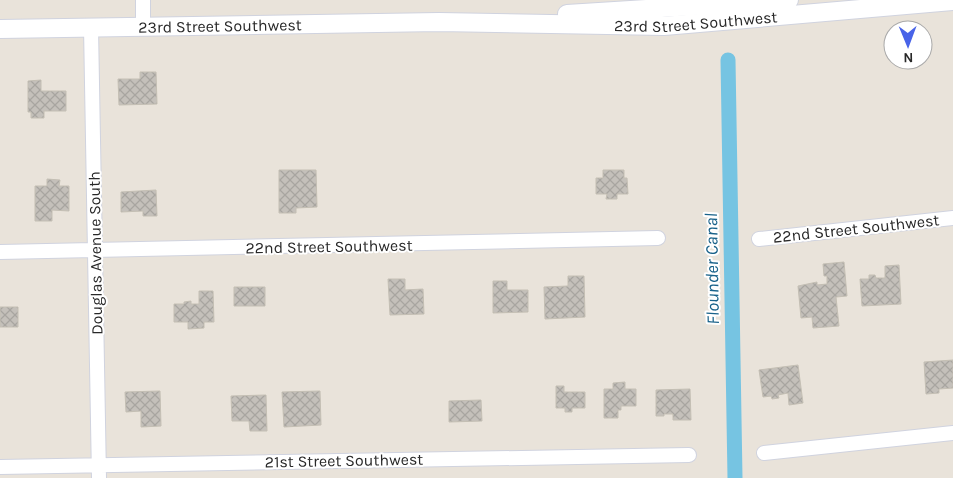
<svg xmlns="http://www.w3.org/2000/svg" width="953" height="478" font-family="Karla,sans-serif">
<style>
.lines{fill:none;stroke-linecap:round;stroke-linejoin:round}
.canal{stroke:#76c4e2;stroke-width:15}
.building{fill:url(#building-cross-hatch);stroke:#c4bfb4}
.minor-casing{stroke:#d0d3df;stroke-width:16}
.tertiary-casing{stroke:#d0d3df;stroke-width:20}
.minor{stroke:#fff;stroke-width:14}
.tertiary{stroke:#fff;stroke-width:18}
.labels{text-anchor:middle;stroke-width:4;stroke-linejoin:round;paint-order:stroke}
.street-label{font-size:16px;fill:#282828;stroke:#fff}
.water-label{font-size:18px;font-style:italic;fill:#19628a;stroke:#fff}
</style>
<defs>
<pattern id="building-cross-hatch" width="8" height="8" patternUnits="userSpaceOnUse" patternTransform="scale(1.25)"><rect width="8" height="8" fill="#c4c0ba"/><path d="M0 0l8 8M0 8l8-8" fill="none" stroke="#a8a5a0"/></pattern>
</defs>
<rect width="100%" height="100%" fill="#e9e3da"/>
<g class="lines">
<path class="canal" d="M728 60 735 478"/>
</g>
<path class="building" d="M140 72H156L157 104 119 105 118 79H140Z
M41 80V91H66V111H44V118H31V112H28V81Z
M279 170H316L317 207 296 208V213H279Z
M603 170H624V178H627L628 194H617V199H606L607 194H596V178H603Z
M47 179 60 180 59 186H69V211L52 210V221H35V186H47Z
M156 190 157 216H143V211L121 212V192Z
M844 262 847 296 836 297 839 326 813 328 812 317 801 318 798 286 817 282V285L827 284V276H824L823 264Z
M899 265 901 304 862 306 860 279H869V275H875L876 278H885V266Z
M568 276H584L585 317 545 319 544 287 568 286Z
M388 279H405V290L423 289 424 314 390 315Z
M493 281H507V290H528V312L493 313Z
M234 287H265V306H234Z
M199 291H213L214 322H204V328L188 329V322H174V304H184V302L191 301V304H199Z
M0 307H18V327H0Z
M953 360V388L939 389V393L926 394 924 362Z
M798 365 803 403 789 405 788 393 778 395 779 398 772 399 771 396 763 397 759 370Z
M625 382V389H636V406H621V410H618V418H604V389H613V383Z
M556 386H564V392H585V408H572V412H565V408H556Z
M690 389 691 420H673V414H664V416H656V390Z
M160 391 161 426 141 427V411L126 412 125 392Z
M320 391 321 425 284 427 282 392Z
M266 395 267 431H250L249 421H232L231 396Z
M481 400 482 421 449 422V401Z"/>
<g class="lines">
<g class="minor-casing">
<path id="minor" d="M143 0V26
M91 27 99 478
M759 239 953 218
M0 252 658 238
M764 453 953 433
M0 467 689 455"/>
</g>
<g class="tertiary-casing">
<g id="tertiary">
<path d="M567 14 789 0"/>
<path id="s1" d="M0 29 439 22 664 26 953 1"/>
</g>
</g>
<use href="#minor" class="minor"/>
<use href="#tertiary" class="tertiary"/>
</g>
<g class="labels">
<g class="street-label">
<text dy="6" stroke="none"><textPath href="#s1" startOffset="696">23rd Street Southwest</textPath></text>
<text dy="6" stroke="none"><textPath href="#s1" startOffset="220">23rd Street Southwest</textPath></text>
<text transform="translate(856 228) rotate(-6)" y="6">22nd Street Southwest</text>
<text transform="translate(329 246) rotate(-1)" y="6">22nd Street Southwest</text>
<text transform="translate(95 253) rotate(-91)" y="6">Douglas Avenue South</text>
<text transform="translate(344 460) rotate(-1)" y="6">21st Street Southwest</text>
</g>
<g class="water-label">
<text transform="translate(712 269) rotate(-91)" y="6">Flounder Canal</text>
</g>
</g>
<g transform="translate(908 45) rotate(179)"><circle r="24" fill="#ffffff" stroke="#a9a9a9"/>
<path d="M0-4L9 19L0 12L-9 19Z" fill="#4863e8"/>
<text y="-8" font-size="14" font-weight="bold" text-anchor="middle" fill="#282828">N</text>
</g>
</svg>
